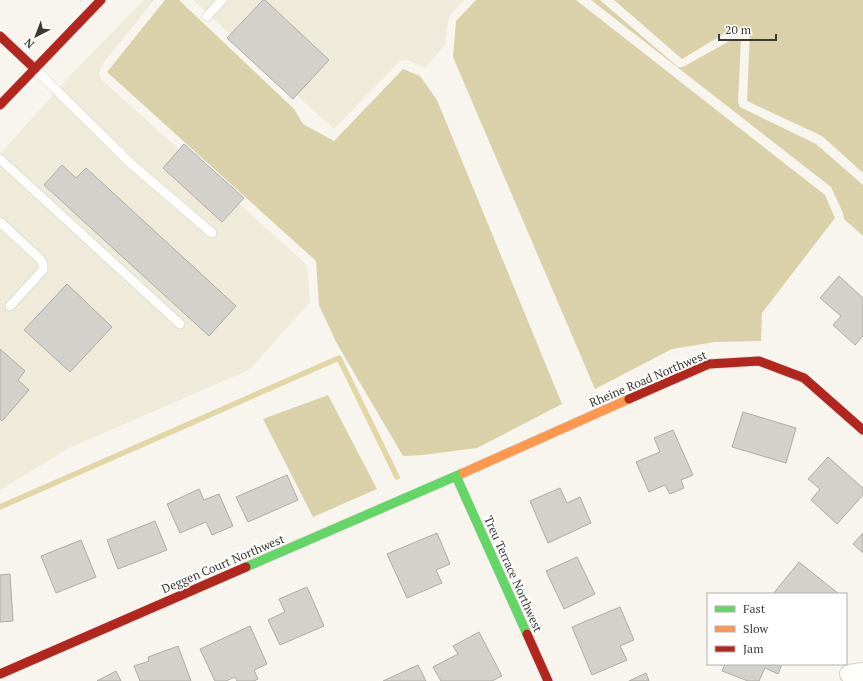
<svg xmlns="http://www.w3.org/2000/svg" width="863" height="681" font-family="'PT Serif',serif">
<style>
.built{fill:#eeebdb}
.forest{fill:#dad1aa}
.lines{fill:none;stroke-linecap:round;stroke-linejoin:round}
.stream{stroke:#e2d6a7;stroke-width:5.5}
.building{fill:#d2d1cb;stroke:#aeaca6}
.lane-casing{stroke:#d2d1cb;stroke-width:10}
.street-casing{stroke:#d2d1cb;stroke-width:20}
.fast-casing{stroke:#d2d1cb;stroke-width:10}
.slow-casing{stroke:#d2d1cb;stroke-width:10}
.jam-casing{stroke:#d2d1cb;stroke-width:10}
.lane{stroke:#fefefc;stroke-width:9}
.street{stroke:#fefefc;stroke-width:18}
.fast{stroke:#63d668;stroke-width:9}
.slow{stroke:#ff974d;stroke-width:9}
.jam{stroke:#b3261e;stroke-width:9}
.labels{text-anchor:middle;stroke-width:4;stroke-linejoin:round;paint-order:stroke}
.street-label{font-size:12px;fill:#3c3a35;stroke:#fff}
</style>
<rect width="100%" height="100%" fill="#f7f5ed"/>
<path class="built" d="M144 0H154L101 66 99 74 101 79 307 265 310 302 249 370 69 448 0 490V154L77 68Z
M193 0H464L450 15 448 21 445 45 425 68 408 60 400 61 334 129Z"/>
<path class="forest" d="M165 0H179L294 109 303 124 334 141 403 69 420 76 437 100 562 404 477 448 423 455 403 456 336 342 319 305 316 261 107 72Z
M476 0H576L825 195 835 218 762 313 761 341 715 342 672 349 595 389 453 57 456 21Z
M591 0H600L678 67H683L733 39H741L738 102 740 107 816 144 863 185V236L844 219 843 213 831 187Z
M614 0H863V173L822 136 747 101 750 31 732 29 682 59Z
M328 395 377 489 313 517 263 419Z"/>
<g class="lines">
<path class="stream" d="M0 507 339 358 397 477"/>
</g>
<path class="building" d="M263 0H265L329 60 293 99 227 38Z
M184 144 244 198 222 222 163 168Z
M62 165 76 178 86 168 236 306 209 336 44 185Z
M839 276 863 298V336L855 345 833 325 841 316 820 298Z
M67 284 112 327 70 372 24 330Z
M0 349 25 371 18 380 29 390 2 421 0 419Z
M743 412 796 428 786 463 732 447Z
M673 430 693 475 681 480 684 488 670 494 665 485 649 492 636 462 660 452 654 438Z
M828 457 863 488V495L837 524 811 500 820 489 808 479Z
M287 475 298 500 248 522 236 497Z
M560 488 567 503 580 497 591 523 548 543 530 501Z
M199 489 204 500 219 494 233 526 212 535 206 522 180 533 167 504Z
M155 521 167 550 118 569 107 540Z
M437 533 450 564 436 570 442 583 407 598 387 554Z
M863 533V553L853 544Z
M81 540 96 577 56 593 41 556Z
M577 557 595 594 564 609 546 571Z
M799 562 839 594H773Z
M10 574 13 621 0 622V575Z
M307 587 324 626 280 645 268 620 285 612 279 599Z
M620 607 634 640 620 646 627 660 592 675 572 627Z
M250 626 267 664 254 670 258 679 254 681H237L235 677 226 681H215L200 649Z
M479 632 502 676 492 681H441L433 667 458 654 453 646Z
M178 646 191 681H140L134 666 149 661 148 657Z
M725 664H782L778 674 765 668 759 681H748L722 671Z
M418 665 426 681H383Z
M116 671 121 681H97Z
M646 673 649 681H629Z"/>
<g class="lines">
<g class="lane-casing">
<path id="lane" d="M207 16 222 0
M35 69 129 162 212 233
M0 159 180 324
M0 222 40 259 43 264V270L10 306"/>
</g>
<g class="street-casing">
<path id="street" d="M849 674 863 672"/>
</g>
<g class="fast-casing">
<path id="fast" d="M456 476 527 634
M246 567 463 473"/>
</g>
<g class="slow-casing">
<path id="slow" d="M463 473 629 399"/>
</g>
<g class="jam-casing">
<path id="jam" d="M0 36 35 69
M0 105 101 0
M629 399 709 364 759 361 804 378 863 430
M527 634 548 681
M0 674 246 567"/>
</g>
<use href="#lane" class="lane"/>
<use href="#street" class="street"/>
<use href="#fast" class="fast"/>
<use href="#slow" class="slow"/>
<use href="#jam" class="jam"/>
</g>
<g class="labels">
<g class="street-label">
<text transform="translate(648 379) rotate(-23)" y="4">Rheine Road Northwest</text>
<text transform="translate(223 564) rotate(-23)" y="4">Deggen Court Northwest</text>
<text transform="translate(513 574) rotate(66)" y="4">Treu Terrace Northwest</text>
</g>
</g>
<rect x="707" y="593" width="140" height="72" fill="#ffffff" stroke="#b1b0ae"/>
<rect x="715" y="606" width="20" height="6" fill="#63d668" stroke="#b1b0ae"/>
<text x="743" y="613" font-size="12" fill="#3c3a35">Fast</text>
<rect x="715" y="626" width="20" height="6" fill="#ff974d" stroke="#b1b0ae"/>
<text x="743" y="633" font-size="12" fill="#3c3a35">Slow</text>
<rect x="715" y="646" width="20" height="6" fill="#b3261e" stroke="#b1b0ae"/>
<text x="743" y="653" font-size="12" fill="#3c3a35">Jam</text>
<g transform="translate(36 36) rotate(222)" stroke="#ffffff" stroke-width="3" paint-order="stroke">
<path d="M0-3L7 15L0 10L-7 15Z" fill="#3c3a35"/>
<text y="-6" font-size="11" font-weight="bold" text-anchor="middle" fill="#3c3a35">N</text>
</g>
<path d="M719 34v6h57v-6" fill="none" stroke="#3c3a35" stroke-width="2"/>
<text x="725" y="34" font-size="12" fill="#3c3a35" stroke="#ffffff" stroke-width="3" paint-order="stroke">20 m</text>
</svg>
